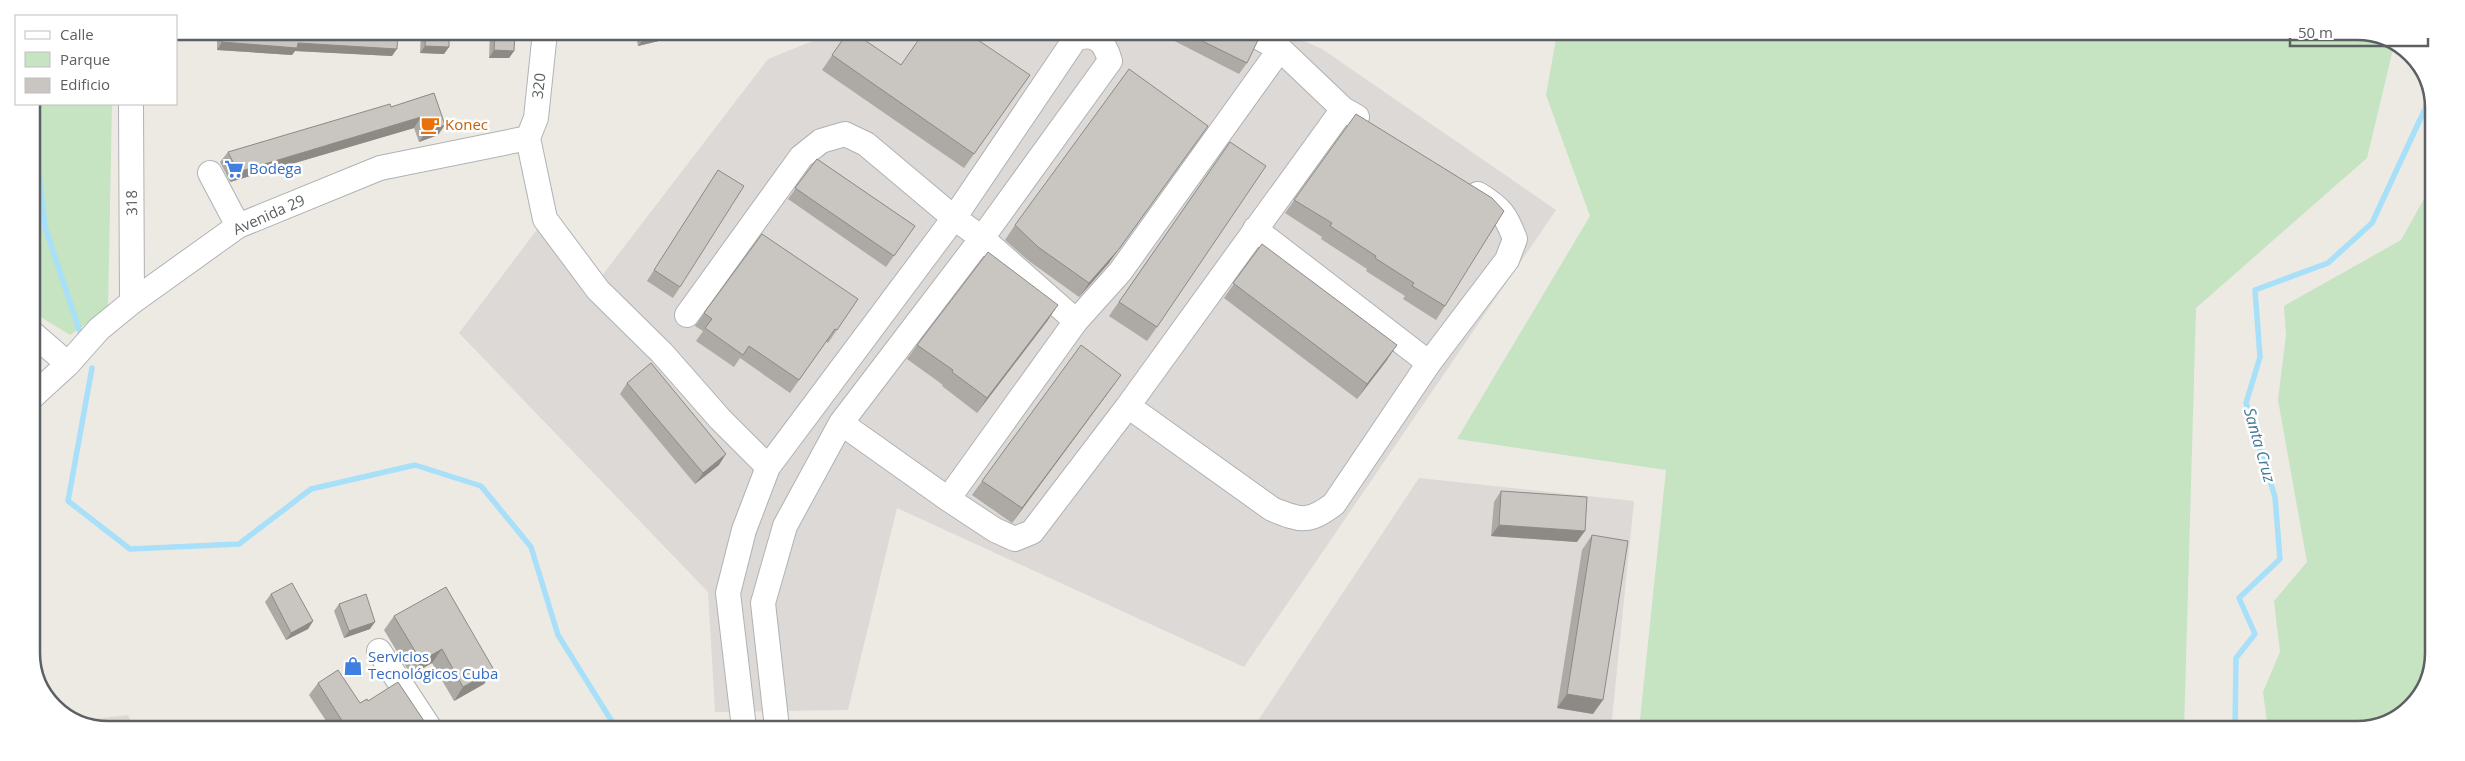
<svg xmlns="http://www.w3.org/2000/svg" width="2465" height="761" font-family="'Open Sans',sans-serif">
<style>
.industrial{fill:#dcd9d6}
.education{fill:#ddd9d2}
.green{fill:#c6e3c2}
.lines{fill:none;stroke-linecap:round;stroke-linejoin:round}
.stream{stroke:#a8e0f9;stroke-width:5.5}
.minor-casing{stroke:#afb2b5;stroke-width:26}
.minor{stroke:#fff;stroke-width:24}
.wall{fill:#ada9a5}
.shaded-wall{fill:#8d8a86}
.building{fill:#c9c5c0;stroke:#8d8a86}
.labels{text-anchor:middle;stroke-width:5;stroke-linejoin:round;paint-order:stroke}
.street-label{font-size:15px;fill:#5c6063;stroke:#fff}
.food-label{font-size:15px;fill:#c56008;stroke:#fff;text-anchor:start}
.shop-label{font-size:15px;fill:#366cbe;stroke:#fff;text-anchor:start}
.water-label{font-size:16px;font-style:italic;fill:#417799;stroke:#fff}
.rim{fill:none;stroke:#5c6063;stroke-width:2.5}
</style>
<rect width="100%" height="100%" fill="#edeae4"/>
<path class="industrial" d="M835 32 1287 33 1322 49 1556 210 1244 667 897 508 848 710 715 712 708 592 459 333 545 219 598 289 604 273 768 59Z
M1419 478 1634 501 1611 729 1253 728Z"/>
<path class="education" d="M128 715 133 727H88L79 721Z"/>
<path class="green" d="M1557 33 2377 34 2394 45 2367 158 2196 308 2184 730 1639 729 1666 470 1457 439 1590 216 1546 95Z
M33 104H112L108 309 70 335 31 311Z
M2433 183 2431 673 2403 714 2357 730H2268L2263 692 2280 652 2274 601 2307 562 2278 400 2286 335 2284 306 2401 240Z"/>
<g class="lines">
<path class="stream" d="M31 138 36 145 45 227 81 335
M92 368 68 501 130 549 239 544 311 489 415 465 481 486 531 547 558 635 616 728
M2235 730 2236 658 2255 634 2239 598 2280 559 2275 497 2246 403 2260 357 2255 290 2328 263 2372 223 2431 96"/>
<g class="minor-casing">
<path id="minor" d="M1250 33 1280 49 1343 109 1357 117
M1280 49 1120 272 1076 321 948 499 995 530 1015 539 1032 532 1128 406 1343 109
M131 104 132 302
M528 138 545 219 598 290 662 353 720 419 768 467
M528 138 536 118 545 32
M210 173 238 226
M1255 229 1429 363
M687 315 801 157 821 141 845 134 866 144 954 218 982 238 1076 321
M31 332 68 364
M31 398 68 364 99 329 132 302 238 226 380 168 528 138
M1128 406 1272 509C1301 521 1309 523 1334 504L1429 363 1507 260 1515 239C1506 215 1501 208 1478 194
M841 423 948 499
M379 651 429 727
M744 728 728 593 744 530 768 467 954 218 1075 39C1095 31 1105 42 1110 61L982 238 841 423 785 526 763 603 777 728"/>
</g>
<use href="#minor" class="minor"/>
</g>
<path class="wall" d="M176 31 398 32 392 56 295 51 292 55 217 50V41H176Z
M421 32H449V47L444 54 420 53Z
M490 32H515L514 51 509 58H489Z
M635 32H680L671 34 667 39 638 46Z
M848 32 901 65 1030 75 964 168 822 70Z
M1157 32 1248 33 1247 63 1239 74Z
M434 93 438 135 419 142 414 128 230 182 220 162 228 152 391 107Z
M1356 114 1445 306 1436 320 1403 299 1405 296 1366 271 1367 269 1321 239 1322 237 1285 213Z
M1230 142 1157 327 1147 341 1109 316Z
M817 159 915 226 886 267 788 199Z
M718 170 680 287 673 298 647 281Z
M1015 225 1109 263 1079 297 1029 261 1005 240Z
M1262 244 1387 360 1357 399 1224 298Z
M858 299 828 343 826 342 790 393 740 358 734 367 696 341 703 331 695 326 704 313Z
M1048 320 977 413 942 386 943 385 907 359 917 345Z
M1121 375 1012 523 972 495 982 481Z
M627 383 719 465 695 484 620 394Z
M1501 491 1577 542 1491 536 1494 502Z
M1592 535 1593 714 1557 708 1582 550Z
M271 594 313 621 308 629 286 640 265 602Z
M339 604 370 629 344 638 334 611Z
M394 616 494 670 484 684 454 701 432 663 411 675 384 630Z
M318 683 360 703 368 701 428 727H330L309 695Z"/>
<path class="shaded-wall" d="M669 32H680L671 34 667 39 638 46 644 38Z
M178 34H223L217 41H176V37Z
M222 42 298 43 397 49 392 56 295 51 292 55 217 50Z
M425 46 449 47 444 54 420 53Z
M494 50 514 51 509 58H489Z
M421 117 414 128 230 182 238 172Z
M445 125 438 135 419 142 426 132Z
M1208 126 1109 263 1079 297 1089 283Z
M1058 305 1048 320 977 413 987 398Z
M1397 345 1387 360 1357 399 1367 384Z
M1121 375 1111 389 1012 523 1022 508Z
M726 454 719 465 695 484 703 473Z
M1499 525 1585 531 1577 542 1491 536Z
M313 621 308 629 286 640 291 633Z
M375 622 370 629 344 638 349 631Z
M442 649 432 663 411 675 421 661Z
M494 670 484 684 454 701 463 687Z
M1567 694 1603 700 1593 714 1557 708Z"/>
<path class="building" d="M178 31 398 32 397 49 298 43 297 48 222 42 223 34H178Z
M426 32H449V47L425 46Z
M495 32H515L514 51 494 50Z
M642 32H670L644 38Z
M848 32H853L901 65 924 32H966L1030 75 974 154 832 55Z
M1186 33H1248L1259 38 1247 63Z
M1129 69 1208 126 1119 249 1089 283 1038 247 1015 225Z
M434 93 445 125 426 132 421 117 238 172 228 152 390 104 391 107Z
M1356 114 1492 198 1504 211 1445 306 1412 286 1414 283 1375 258 1376 256 1330 226 1332 223 1294 200Z
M1230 142 1266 166 1157 327 1119 302Z
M817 159 915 226 894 256 795 188Z
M718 170 744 186 680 287 654 270Z
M762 234 858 299 837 330 835 329 799 380 749 346 743 355 705 328 712 319 704 313Z
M1262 244 1397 345 1367 384 1233 283Z
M988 252 1058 305 987 398 952 372 953 370 917 345Z
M1081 345 1121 375 1022 508 982 481Z
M651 363 726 454 703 473 627 383Z
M1501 491 1587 497 1585 531 1499 525Z
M1592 535 1628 541 1603 700 1567 694Z
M292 583 313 621 291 633 271 594Z
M446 587 494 670 463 687 442 649 421 661 394 616Z
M366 594 375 622 349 631 339 604Z
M338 670 360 703 367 699 368 701 398 682 428 727H346L318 683Z"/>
<defs>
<g id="cafe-bare" transform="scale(1.5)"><path d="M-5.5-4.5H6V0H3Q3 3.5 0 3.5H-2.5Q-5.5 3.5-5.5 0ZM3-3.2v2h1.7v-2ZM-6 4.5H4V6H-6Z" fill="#e8710a" stroke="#fff" stroke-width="2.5" paint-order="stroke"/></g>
<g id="supermarket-bare" transform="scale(1.5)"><path d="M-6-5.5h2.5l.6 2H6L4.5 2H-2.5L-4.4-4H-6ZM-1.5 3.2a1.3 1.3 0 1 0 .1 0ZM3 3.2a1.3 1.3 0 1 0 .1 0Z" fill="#3f7fe0" stroke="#fff" stroke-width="2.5" paint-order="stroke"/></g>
<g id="shop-bare" transform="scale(1.5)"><path d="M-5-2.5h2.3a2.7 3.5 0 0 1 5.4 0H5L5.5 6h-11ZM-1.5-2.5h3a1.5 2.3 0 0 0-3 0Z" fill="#3f7fe0" stroke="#fff" stroke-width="2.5" paint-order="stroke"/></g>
</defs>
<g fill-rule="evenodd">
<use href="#cafe-bare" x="430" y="125"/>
<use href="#supermarket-bare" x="234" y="169"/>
<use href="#shop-bare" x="353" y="666"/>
</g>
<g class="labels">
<g class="street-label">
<text transform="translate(539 86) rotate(-83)" y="5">320</text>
<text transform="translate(132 203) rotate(-91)" y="5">318</text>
<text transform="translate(269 215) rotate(-24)" y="5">Avenida 29</text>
</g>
<g class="food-label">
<text x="445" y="130">Konec</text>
</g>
<g class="shop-label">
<text x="249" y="174">Bodega</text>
<text x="368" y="662">Servicios<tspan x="368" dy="17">Tecnológicos Cuba</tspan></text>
</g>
<g class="water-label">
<text transform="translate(2260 445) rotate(74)" y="6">Santa Cruz</text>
</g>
</g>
<path d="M0 0H2465V761H0ZM108 40H2357A68 68 0 0 1 2425 108V653A68 68 0 0 1 2357 721H108A68 68 0 0 1 40 653V108A68 68 0 0 1 108 40Z" fill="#fff" fill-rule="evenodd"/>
<path class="rim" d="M108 40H2357A68 68 0 0 1 2425 108V653A68 68 0 0 1 2357 721H108A68 68 0 0 1 40 653V108A68 68 0 0 1 108 40Z"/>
<rect x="15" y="15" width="162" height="90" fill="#ffffff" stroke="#bebfc1"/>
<rect x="25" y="31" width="25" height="8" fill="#ffffff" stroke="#bebfc1"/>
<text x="60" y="40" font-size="15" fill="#5c6063">Calle</text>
<rect x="25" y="52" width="25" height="15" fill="#c6e3c2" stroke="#bebfc1"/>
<text x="60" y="65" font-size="15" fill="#5c6063">Parque</text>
<rect x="25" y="78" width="25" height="15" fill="#c9c5c0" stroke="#bebfc1"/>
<text x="60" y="90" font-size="15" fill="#5c6063">Edificio</text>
<path d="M2290 38v8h138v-8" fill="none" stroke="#5c6063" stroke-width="2.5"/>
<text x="2298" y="38" font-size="15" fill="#5c6063" stroke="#ffffff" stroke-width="4" paint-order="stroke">50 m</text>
</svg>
